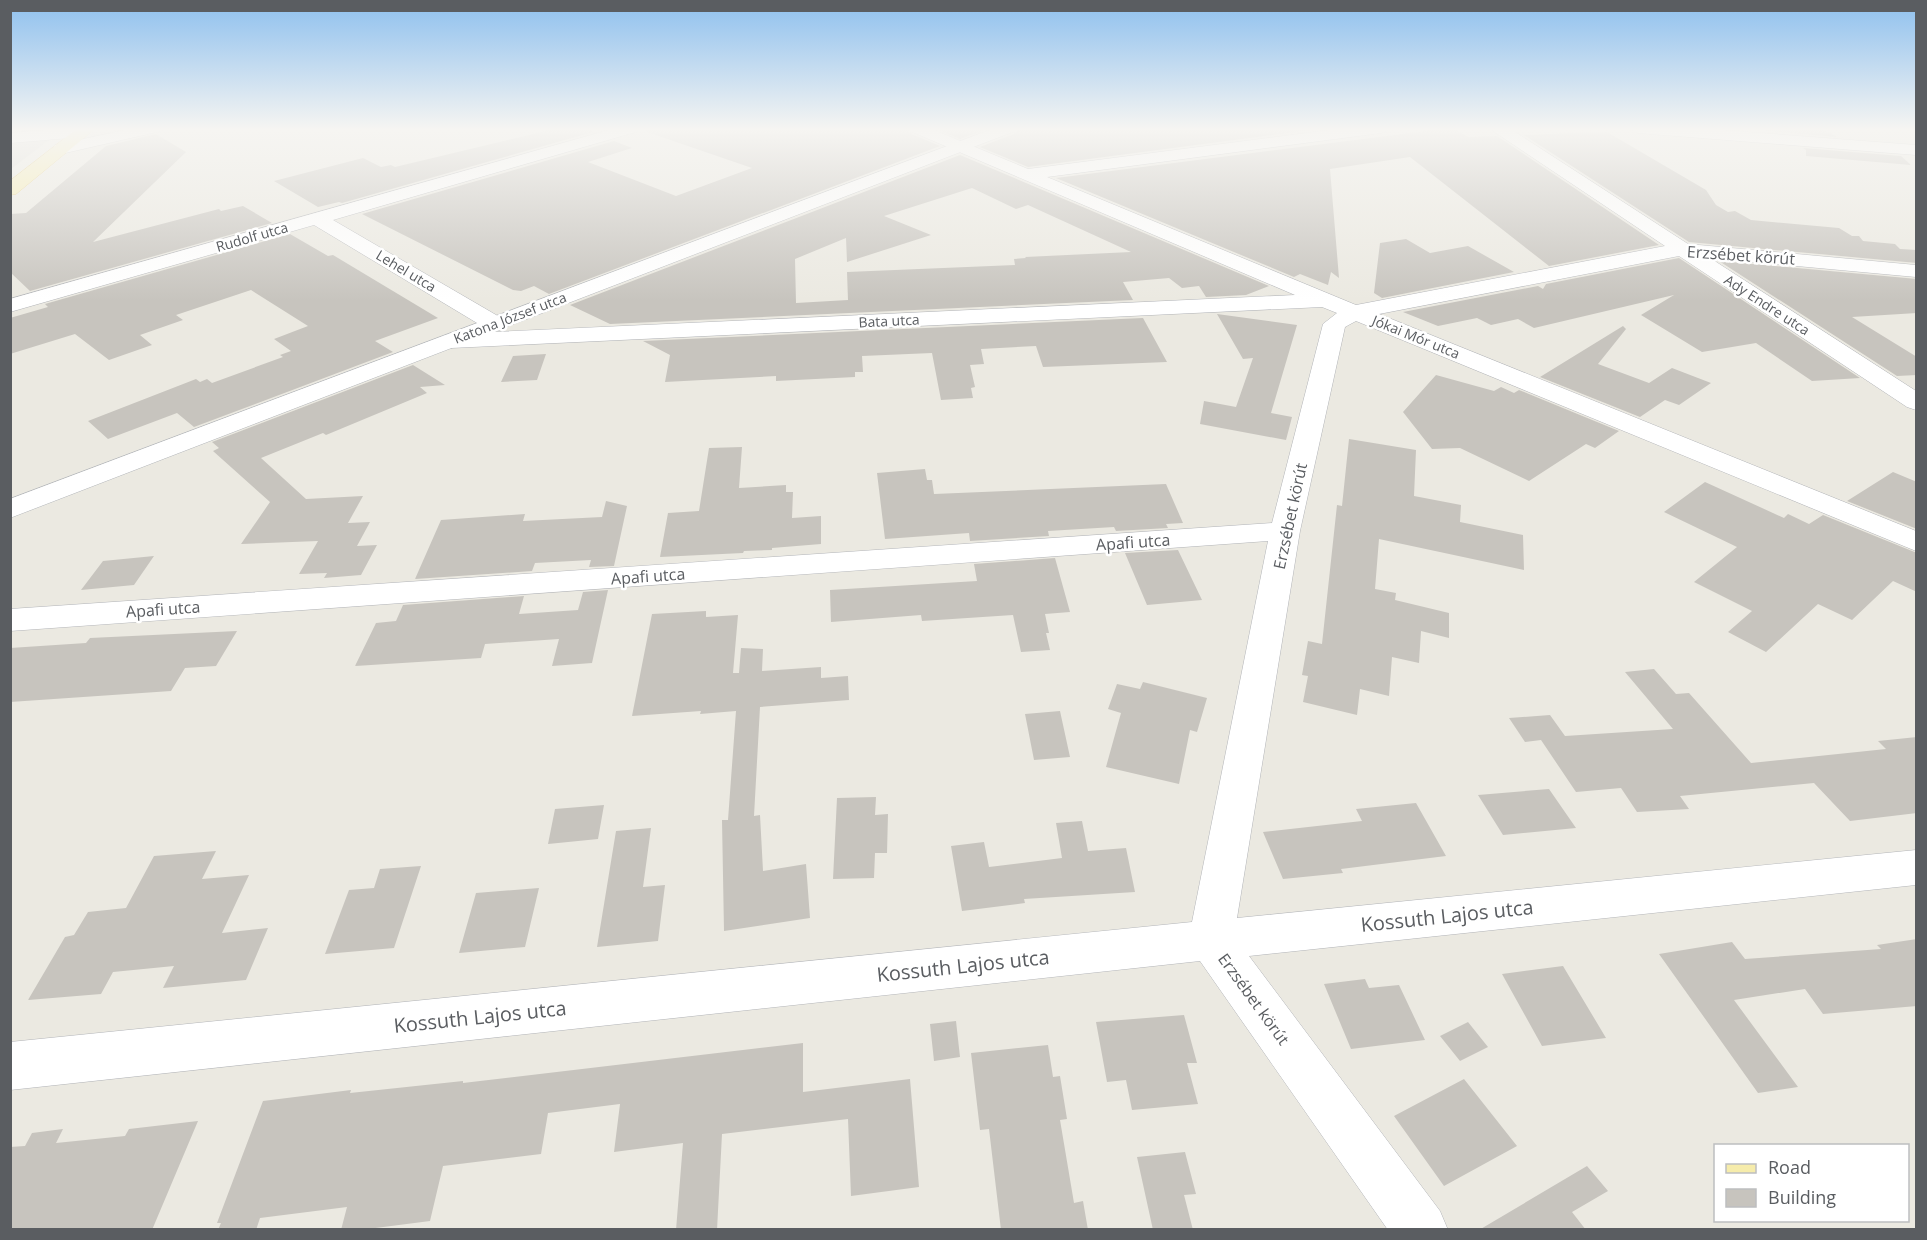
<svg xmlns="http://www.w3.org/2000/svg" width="1927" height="1240" font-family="'Open Sans',sans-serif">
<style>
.industrial{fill:#dddbd6}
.building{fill:#c7c4be;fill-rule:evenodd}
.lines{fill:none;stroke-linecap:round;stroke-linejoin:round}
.minor-casing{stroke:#b2b4b8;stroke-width:1}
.secondary-casing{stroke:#b3b6ba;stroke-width:1}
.primary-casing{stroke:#e2c164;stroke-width:1}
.minor{fill:#fff;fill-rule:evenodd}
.secondary{fill:#fff;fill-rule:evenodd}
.primary{fill:#f6ecab;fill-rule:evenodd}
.labels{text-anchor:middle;stroke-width:5;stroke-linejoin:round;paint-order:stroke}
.far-street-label{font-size:14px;fill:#5a5d61;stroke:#fff}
.street-label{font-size:16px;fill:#5a5d61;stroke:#fff}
.near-street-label{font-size:20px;fill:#5a5d61;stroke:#fff}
</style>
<rect width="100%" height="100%" fill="#ebe9e1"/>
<path class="industrial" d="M11 128H65L11 169Z"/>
<path class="building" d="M558 128H583L593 132 342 203 339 202 318 207 274 181 363 158 381 167 391 165 395 167Z
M648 128H906L909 133 940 146 549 294 534 286 521 291 513 290 362 214 614 141 632 148 588 162 676 196 752 168 647 132Z
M934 128H989L960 139Z
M1019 128H1305L1310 130 1028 167 980 147 1016 133Z
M1450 128 1469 137 1497 136 1659 245 1549 266 1410 157 1330 169 1339 278 1331 272 1328 285 1300 274 1294 277 1056 178Z
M1760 128H1818L1838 137 1768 131Z
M1607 132 1706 190 1716 205 1728 212 1735 211 1751 220 1839 228 1852 236H1859L1863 241 1895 244 1900 249 1917 250V263L1689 242 1524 135Z
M156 134 186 152 93 242 219 209 221 211 243 206 272 223 30 291 10 272V214L26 213 106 146Z
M1803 148 1901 156 1911 165 1806 156V150Z
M960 155 1269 286 1246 295 1206 297 1199 286 1182 288 1169 278 1123 282 1133 300 610 324 570 305ZM972 188 1016 209 1028 205 1131 252 1025 257 1026 258 1014 259 1015 265 847 272 848 300 796 303 795 259 846 238 847 262 931 235 884 216Z
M290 234 328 256 333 255 438 318 375 341 393 352 194 427 177 413 108 439 88 421 196 379 200 382 207 379 212 383 283 357 280 355 291 351 274 339 308 326 251 290 176 315 183 320 140 335 152 345 109 360 75 334 10 354V318L48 307 45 304Z
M1406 239 1430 253 1468 246 1514 272 1382 298 1374 293 1380 243Z
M1679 258 1860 378 1812 381 1756 343 1702 352 1641 315 1674 295 1534 328 1518 319 1491 325 1477 318 1438 326 1403 312 1538 286 1543 289 1546 284Z
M1719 261 1917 279V313L1852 317 1917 357V375L1897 376Z
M1217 314 1297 325 1271 413 1292 417 1286 440 1200 424 1204 401 1236 407 1253 358 1243 359Z
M1143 318 1167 362 1043 367 1036 346 981 349 984 364 970 365 975 387 971 388 973 398 941 400 932 353 862 356 863 372H855V377L776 381V376L665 382 670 355 643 341Z
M1623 326 1626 329 1598 364 1649 383 1672 368 1711 383 1679 405 1665 400 1640 417 1540 377Z
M546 354 537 380 501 382 513 356Z
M413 365 445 385 420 387 427 393 326 435 323 433 261 458 306 499 363 496 348 523 370 522 357 546 377 545 361 575 324 578 327 573 299 574 318 541 241 544 270 502 213 451 219 448 212 442Z
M1436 375 1494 391 1501 387 1514 393 1519 390 1619 431 1595 448 1586 444 1529 481 1460 448 1432 449 1403 412Z
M1349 439 1416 450 1414 496 1461 505 1460 522 1523 535 1524 570 1379 539 1375 589 1396 593 1395 600 1449 613V638L1421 631 1419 663 1392 657 1389 696 1360 689 1357 715 1303 702 1308 676 1302 675 1308 641 1322 644 1337 505 1342 506Z
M742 447 739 488 786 485V492H793L792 518 821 516V544L772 548V550L744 551 743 553 660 557 668 513 699 511 709 448Z
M925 469 927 480H932L934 494 1166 484 1183 523 1166 524 1168 528 1116 531 1114 527 1048 531 1049 536 970 541 969 533 885 539 877 473Z
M1893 472 1917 482V529L1847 501Z
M1705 482 1784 518 1788 514 1809 524 1823 515 1917 553V592L1893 581 1852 620 1818 604 1766 652 1728 632 1752 611 1694 582 1737 547 1664 512Z
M606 501 627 506 614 566 589 567 591 560 535 563 532 571 415 579 441 520 525 514 523 521 602 517Z
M1178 550 1202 600 1147 605 1125 553Z
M154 556 134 585 81 590 103 561Z
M1055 558 1070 612 1045 614 1049 633H1046L1050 650 1021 652 1013 615 922 621 921 615 831 622 830 590 977 581 974 564Z
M608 590 592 663 552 666 559 639 485 644 481 658 355 666 376 623 396 621 403 605 524 596 519 614 578 610 583 592Z
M706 611V617L738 615 733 673H739L741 648 763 649 762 671 821 667V678L848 676 849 700 760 707 754 816 760 815 763 871 806 864 810 918 724 931 722 820H728L736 711 700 714 701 711 632 716 652 614Z
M237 631 216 666 185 668 171 691 10 702V648L86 643 90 638Z
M1654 669 1676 694 1689 693 1751 763 1886 749 1878 741 1917 737V813L1850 821 1814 783 1680 796 1689 809 1637 812 1621 788 1576 792 1541 740 1525 742 1509 718 1550 715 1565 736 1673 729 1625 672Z
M1143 682 1207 698 1197 732 1190 730 1179 784 1106 767 1121 713 1108 709 1117 684 1140 689Z
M1060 711 1070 757 1034 760 1025 714Z
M1549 789 1576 828 1503 835 1478 795Z
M876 797 875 815 888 814 887 853H875L874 878 833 879 837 798Z
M1416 803 1446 856 1341 869 1343 873 1283 879 1263 832 1362 821 1356 809Z
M604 805 598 839 548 844 555 809Z
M1082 821 1088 851 1126 848 1135 892 1024 899 1025 903 962 911 951 846 984 842 989 867 1062 858 1056 823Z
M651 828 643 887 665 885 658 941 597 947 616 831Z
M216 851 202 879 249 875 222 933 268 928 246 980 163 988 174 966 113 972 101 994 28 1000 65 937 74 935 88 912 126 908 154 856Z
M421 866 394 948 325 954 349 890 374 888 380 869Z
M539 888 525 947 459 953 476 893Z
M1917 939V1006L1823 1014 1805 989 1734 1000 1798 1087 1758 1093 1659 954 1732 942 1745 959 1881 949 1877 945Z
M1563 966 1606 1038 1542 1046 1502 974Z
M1365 979 1369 988 1399 985 1425 1040 1351 1049 1324 984Z
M1184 1015 1197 1063H1187L1198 1104 1132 1110 1126 1080 1107 1082 1096 1022Z
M956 1021 960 1057 934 1061 930 1024Z
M1468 1022 1488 1047 1460 1061 1440 1036Z
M803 1043V1092L910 1079 919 1187 851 1196 848 1119 722 1134 717 1230H676L683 1143 614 1152 620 1104 548 1113 541 1154 443 1166 430 1221 360 1230H341L347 1207 260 1218 256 1230H218L221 1223H217L263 1101 351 1090 350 1093 463 1081V1083Z
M1048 1045 1053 1077 1060 1076 1067 1119 1060 1120 1074 1203 1083 1201 1088 1230H1001L989 1129 980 1130 971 1053Z
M1464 1079 1517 1146 1444 1186 1394 1116Z
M198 1121 152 1230H10V1147L25 1146 32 1133 63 1129 56 1143 125 1136 129 1129Z
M1185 1152 1196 1194 1184 1195 1193 1230H1153L1137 1157Z
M1587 1166 1608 1191 1572 1212 1586 1230H1479Z"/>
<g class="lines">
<g class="minor-casing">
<path id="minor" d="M76 128 88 129 90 132 82 137 10 143V133Z
M135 128H163L161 131 61 154 53 149 55 145Z
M616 128H641L639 131 333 220 503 319 506 324 503 329 495 331 487 329 314 225 10 312V299Z
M908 128H929L1028 169 1346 128H1389L1387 131 1381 133 1047 177 1356 305 1665 246 1493 131 1491 128H1509L1688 244 1916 265V277L1710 258 1916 391V410L1907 407 1679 256 1379 314 1916 531V551L1356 321 1345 327 1300 531 1237 918 1916 850V885L1249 956 1440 1211 1448 1230H1388L1200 961 10 1090V1042L1192 922 1268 541 10 631V609L1272 523 1323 324 1337 313 1322 307 451 348 443 346 439 341 443 336 451 334 1295 295 910 131Z
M1630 128H1695L1916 145V155L1638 133Z"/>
</g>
<g class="secondary-casing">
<path id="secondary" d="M995 128H1017L1015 131 10 518V499Z"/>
</g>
<g class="primary-casing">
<path id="primary" d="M78 128H96L16 194 10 195V181Z"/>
</g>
<use href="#minor" class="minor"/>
<use href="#secondary" class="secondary"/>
<use href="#primary" class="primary"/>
</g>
<linearGradient id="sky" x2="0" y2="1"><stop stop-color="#8ec0ee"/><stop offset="0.43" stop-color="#f6f5f2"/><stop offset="1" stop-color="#f6f5f2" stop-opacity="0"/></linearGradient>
<rect width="1927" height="301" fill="url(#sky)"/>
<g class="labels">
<g class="far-street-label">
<text transform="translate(252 237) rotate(-16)" y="5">Rudolf utca</text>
<text transform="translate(406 271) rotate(31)" y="5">Lehel utca</text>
<text transform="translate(1767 305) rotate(33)" y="5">Ady Endre utca</text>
<text transform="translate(510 318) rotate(-21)" y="5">Katona József utca</text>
<text transform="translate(889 321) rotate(-3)" y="5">Bata utca</text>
<text transform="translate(1416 337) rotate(22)" y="5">Jókai Mór utca</text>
</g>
<g class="street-label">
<text transform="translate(1741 255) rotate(4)" y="6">Erzsébet körút</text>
<text transform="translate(1290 516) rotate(-78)" y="6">Erzsébet körút</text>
<text transform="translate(1133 542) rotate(-4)" y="6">Apafi utca</text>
<text transform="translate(648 576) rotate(-4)" y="6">Apafi utca</text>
<text transform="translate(163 609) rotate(-4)" y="6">Apafi utca</text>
<text transform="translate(1254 999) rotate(54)" y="6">Erzsébet körút</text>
</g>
<g class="near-street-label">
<text transform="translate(1447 916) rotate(-6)" y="7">Kossuth Lajos utca</text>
<text transform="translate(963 966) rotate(-6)" y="7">Kossuth Lajos utca</text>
<text transform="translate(480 1017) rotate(-6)" y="7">Kossuth Lajos utca</text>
</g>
</g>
<rect width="1927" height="1240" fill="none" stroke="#5a5d61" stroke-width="24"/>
<rect x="1714" y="1144" width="195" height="78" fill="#ffffff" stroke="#bdbec0" stroke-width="1.5"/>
<rect x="1726" y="1164" width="30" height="9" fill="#f6ecab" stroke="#bdbec0" stroke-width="1.5"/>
<text x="1768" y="1174" font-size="18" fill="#5a5d61">Road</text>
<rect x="1726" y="1189" width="30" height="18" fill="#c7c4be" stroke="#bdbec0" stroke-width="1.5"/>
<text x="1768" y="1204" font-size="18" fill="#5a5d61">Building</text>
</svg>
